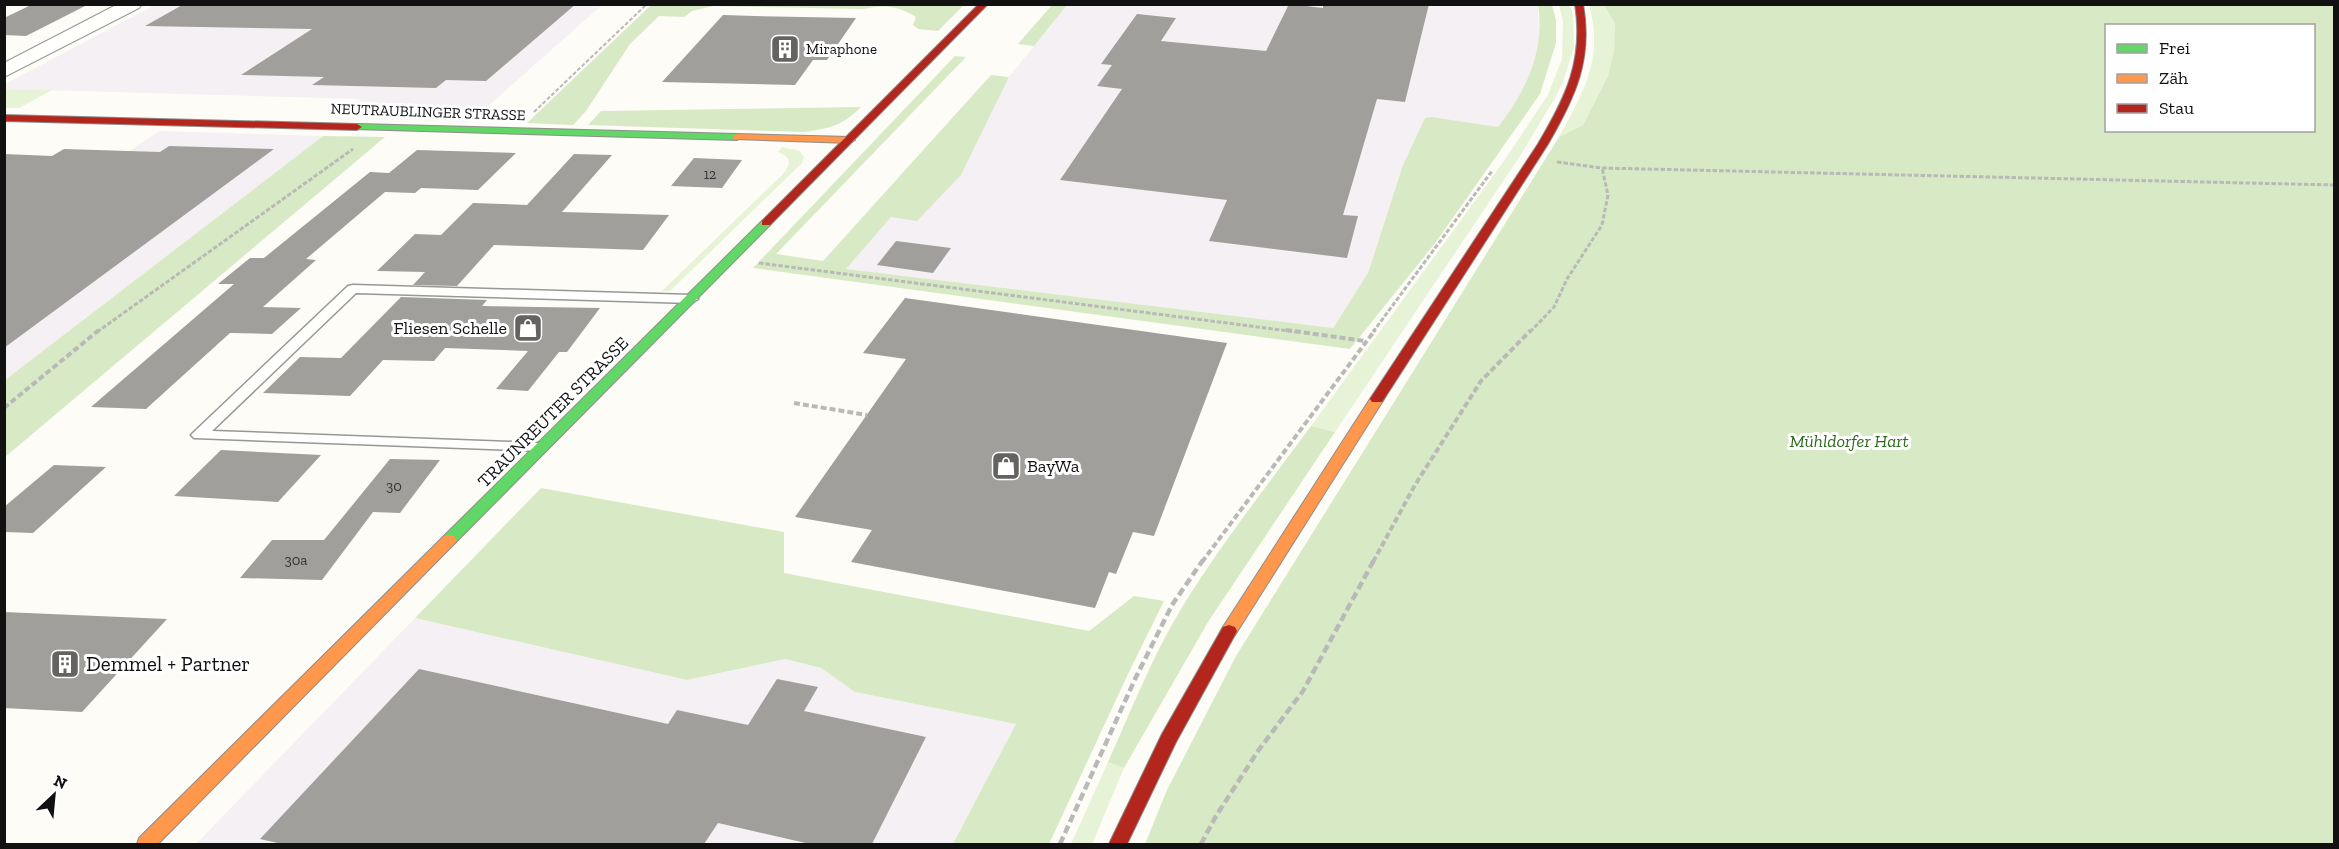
<svg xmlns="http://www.w3.org/2000/svg" width="2339" height="849" font-family="'Zilla Slab',serif">
<style>
.industrial{fill:#f5f0f3}
.green{fill:#e7f3d7}
.forest{fill:#d8eac5;fill-rule:evenodd}
.building{fill:#a19f9c}
.lines{fill:none;stroke-linecap:round;stroke-linejoin:round}
.lane-casing{stroke:#979795;stroke-width:3}
.street-casing{stroke:#979795;stroke-width:2}
.fast-casing{stroke:#8e8d8b;stroke-width:2}
.slow-casing{stroke:#8e8d8b;stroke-width:2}
.jam-casing{stroke:#8e8d8b;stroke-width:2}
.path-far3{stroke:#b9b9b8;stroke-width:2;stroke-dasharray:4 2;stroke-linecap:butt}
.path-far2{stroke:#b9b9b8;stroke-width:3;stroke-dasharray:4.5 2;stroke-linecap:butt}
.path-far1{stroke:#b9b9b8;stroke-width:4;stroke-dasharray:6 3;stroke-linecap:butt}
.path{stroke:#b9b9b8;stroke-width:4.5;stroke-dasharray:8 4;stroke-linecap:butt}
.lane{fill:#fffffe;fill-rule:evenodd}
.street{fill:#fffffe;fill-rule:evenodd}
.fast{fill:#63d668;fill-rule:evenodd}
.slow{fill:#ff974d;fill-rule:evenodd}
.jam{fill:#b3261e;fill-rule:evenodd}
.labels{text-anchor:middle;stroke-width:6;stroke-linejoin:round;paint-order:stroke}
.far-number-label{font-size:14px;fill:#353434}
.far-poi-label{font-size:15px;fill:#111;stroke:#fff;text-anchor:start}
.far-street-label{font-size:15px;fill:#111;stroke:#fff}
.number-label{font-size:15px;fill:#353434}
.poi-label{font-size:18px;fill:#111;stroke:#fff;text-anchor:end}
.street-label{font-size:18px;fill:#111;stroke:#fff}
.park-label{font-size:18px;font-style:italic;fill:#2f6b1f;stroke:#fff}
.near-poi-label{font-size:21px;fill:#111;stroke:#fff;text-anchor:start}
</style>
<rect width="100%" height="100%" fill="#fdfcf7"/>
<path class="industrial" d="M155 5H602L470 122 368 118 359 99 5 89V84Z
M1067 5H1538L1539 41 1533 70 1518 101 1498 127 1432 117 1425 119 1403 165 1368 273 1333 328 845 269 891 217 952 184 961 175 1009 77Z
M160 131 323 136 5 380V203L48 204Z
M415 618 687 680 785 659 821 668 855 692 1017 724 953 844H196Z"/>
<path class="green" d="M1559 5H1570L1573 15 1574 47 1563 82 1556 96 1520 156 1335 432 1311 426 1504 161 1548 95 1562 59 1563 21Z
M1589 5H1604L1615 24 1614 50 1608 76 1583 125 1559 137C1584 92 1604 57 1589 5Z
M5 89 52 90 19 108H5Z
M782 147 800 151 804 157 802 163 670 291H662L783 174C791 164 792 157 778 152Z
M1108 762 1124 768 1092 844H1071Z"/>
<path class="forest" d="M651 5V4L964 5 938 31 918 29 913 25 916 17C899 6 884 4 864 9L713 6 692 11 684 17 659 16 630 44 586 111 573 125 527 123Z
M1052 5H1067L1034 46 1018 44Z
M1538 5H1552L1556 20V43L1540 94 1436 242 1350 349 753 268 955 56 966 57 776 254 823 261 991 75 1009 77 961 175 917 221 891 217 846 269 1333 328 1368 273 1403 165 1425 118 1432 117 1498 127C1526 91 1545 52 1538 5Z
M1604 5H2334V844H1145L1167 790 1236 656 1559 137 1583 125 1608 76 1614 50 1615 24ZM2106 26H2314V130H2106Z
M861 107C844 125 828 129 804 132L588 125 601 111Z
M323 136 385 137 5 457V380Z
M1311 426 1335 432 1208 622 1124 768 1108 762C1131 711 1152 657 1181 609 1220 545 1267 486 1311 426Z
M541 488 784 532V573L1089 631 1134 596 1164 601 1128 674 1049 844H953L1016 724 855 692 821 668 785 659 687 680 415 618Z"/>
<path class="building" d="M33 4H89L26 36 4 35V18Z
M184 4H576L486 81 446 80 436 88 312 85 324 77 241 75 312 29 145 26Z
M1289 4 1323 8V4H1429L1405 102 1377 99 1343 215 1358 216 1347 258 1209 241 1227 200 1060 180 1122 89 1097 86 1112 65 1101 64 1137 14 1176 18 1161 41 1266 51Z
M723 15 755 16 856 18 827 60H813L795 85 662 82Z
M169 146 274 149 4 348V154L52 156 64 149 160 152Z
M417 150 516 153 478 190 421 188 415 193 385 192 306 259 316 260 263 307 301 308 272 334 230 333 146 409 91 407 234 284H218L250 258H264L370 172 389 173Z
M574 154 612 155 562 212 669 215 643 250 494 245 457 286 413 285 425 272 377 271 415 234 441 235 473 203 527 205Z
M694 158 742 160 722 188 671 186Z
M896 241 951 248 933 273 877 265Z
M401 297 487 300 482 306 600 308 567 352H559L528 391 496 389 528 351 445 348 434 361 383 360 350 396 263 393 300 357 341 358Z
M905 298 1227 343 1154 536 1133 532 1116 574 1109 572 1095 608 851 562 872 530 795 517 906 359 863 353Z
M221 450 321 455 278 502 174 496Z
M390 459 440 460 400 513 373 512 322 580 240 578 272 540H324Z
M54 465 106 467 33 533 4 532V507Z
M4 612 167 619 82 712 4 708Z
M419 669 668 724 677 710 748 725 777 679 818 687 804 711 926 737 872 844H810L718 823 704 844H282L260 839Z"/>
<g class="lines">
<g class="lane-casing">
<path id="lane" d="M353 285 691 295 698 299 691 303 356 293 212 431 539 443 544 445 547 448 544 451 194 438 191 435 194 432 348 286Z"/>
</g>
<g class="street-casing">
<path id="street" d="M118 4H142L139 8 4 77V63Z"/>
</g>
<g class="fast-casing">
<path id="fast" d="M357 124 737 134 742 137 737 140 354 129 352 127Z
M766 220 771 223 770 225 454 544H444L441 540 444 536 762 221Z"/>
</g>
<g class="slow-casing">
<path id="slow" d="M737 134 850 137 855 140 850 143 734 139 732 137Z
M1377 395 1384 399 1235 635 1229 637 1223 635 1221 631 1223 627 1370 399Z
M449 535 454 536 457 540 454 544 158 844H137L139 838 444 536Z"/>
</g>
<g class="jam-casing">
<path id="jam" d="M979 4H988L770 225H762V221Z
M1575 4H1583C1593 60 1575 97 1548 144L1384 399 1382 402H1372L1370 399 1538 144C1566 97 1584 60 1575 4Z
M4 115 357 124 362 127 357 130 4 121Z
M1229 625 1235 627 1237 631 1176 742 1127 844H1109L1162 734 1223 627Z"/>
</g>
<path class="path-far3" d="M534 112 647 4"/>
<path class="path-far2" d="M1557 162 1602 168 2334 185
M759 263 1297 332
M97 332 353 149
M1373 332 1492 171
M1530 332 1554 307 1567 279 1602 225 1608 195 1602 168"/>
<path class="path-far1" d="M1286 330 1365 341
M794 403 867 415
M4 408 99 330
M1202 562 1375 330
M1373 562 1415 485 1481 381 1531 330"/>
<path class="path" d="M1060 844 1136 677 1172 605 1203 560
M1201 844 1216 816 1258 751 1303 691 1374 560"/>
<use href="#lane" class="lane"/>
<use href="#street" class="street"/>
<use href="#fast" class="fast"/>
<use href="#slow" class="slow"/>
<use href="#jam" class="jam"/>
</g>
<defs>
<g id="building-square" transform="scale(1.5)"><rect x="-9" y="-9" width="18" height="18" rx="4" fill="#646362" stroke="#fff"/><path d="M-4-6H4V6H1V3H-1V6H-4ZM-2.5-4.3h1.7v1.8h-1.7ZM.8-4.3h1.7v1.8H.8ZM-2.5-1h1.7V.8h-1.7ZM.8-1h1.7V.8H.8Z" fill="#fff"/></g>
<g id="shop-square" transform="scale(1.5)"><rect x="-9" y="-9" width="18" height="18" rx="4" fill="#646362" stroke="#fff"/><path d="M-5-2.5h2.3a2.7 3.5 0 0 1 5.4 0H5L5.5 6h-11ZM-1.5-2.5h3a1.5 2.3 0 0 0-3 0Z" fill="#fff"/></g>
</defs>
<g fill-rule="evenodd">
<use href="#building-square" x="785" y="49"/>
<use href="#shop-square" x="528" y="328"/>
<use href="#shop-square" x="1006" y="466"/>
<use href="#building-square" x="65" y="664"/>
</g>
<g class="labels">
<g class="far-number-label">
<text x="710" y="179">12</text>
</g>
<g class="far-poi-label">
<text x="806" y="54">Miraphone</text>
</g>
<g class="far-street-label">
<text transform="translate(428 112) rotate(2)" y="5">NEUTRAUBLINGER STRASSE</text>
</g>
<g class="number-label">
<text x="394" y="491">30</text>
<text x="296" y="565">30a</text>
</g>
<g class="poi-label">
<text x="507" y="334">Fliesen Schelle</text>
<text x="1027" y="472" text-anchor="start">BayWa</text>
</g>
<g class="street-label">
<text transform="translate(553 412) rotate(-45)" y="6">TRAUNREUTER STRASSE</text>
</g>
<g class="park-label">
<text x="1849" y="447">Mühldorfer Hart</text>
</g>
<g class="near-poi-label">
<text x="86" y="671">Demmel + Partner</text>
</g>
</g>
<rect width="2339" height="849" fill="none" stroke="#111111" stroke-width="12"/>
<rect x="2105" y="24" width="210" height="108" fill="#ffffff" stroke="#a0a0a0" stroke-width="1.5"/>
<rect x="2117" y="44" width="30" height="9" fill="#63d668" stroke="#a0a0a0" stroke-width="1.5"/>
<text x="2159" y="54" font-size="18" fill="#111111">Frei</text>
<rect x="2117" y="74" width="30" height="9" fill="#ff974d" stroke="#a0a0a0" stroke-width="1.5"/>
<text x="2159" y="84" font-size="18" fill="#111111">Zäh</text>
<rect x="2117" y="104" width="30" height="9" fill="#b3261e" stroke="#a0a0a0" stroke-width="1.5"/>
<text x="2159" y="114" font-size="18" fill="#111111">Stau</text>
<g transform="translate(54 795) rotate(26)" stroke="#ffffff" stroke-width="4.5" paint-order="stroke">
<path d="M0-4.5L10 22L0 15L-10 22Z" fill="#111111"/>
<text y="-9" font-size="16" font-weight="bold" text-anchor="middle" fill="#111111">N</text>
</g>
</svg>
